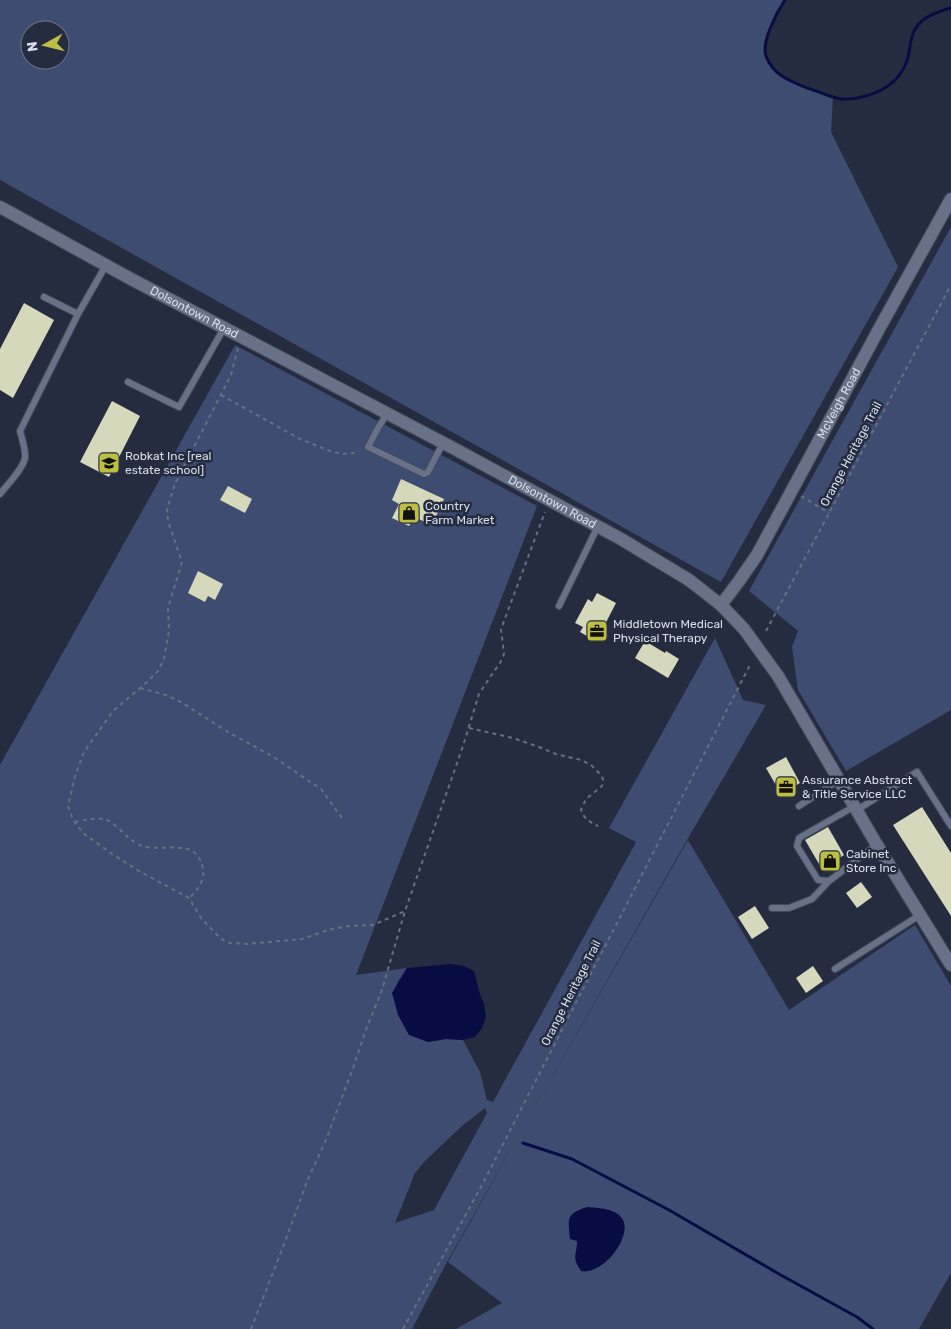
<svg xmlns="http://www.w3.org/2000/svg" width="951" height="1329" font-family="Rubik,sans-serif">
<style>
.green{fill:#3f4c71;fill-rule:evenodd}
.water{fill:#070d42}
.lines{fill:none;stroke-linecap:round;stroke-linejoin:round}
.stream{stroke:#070d42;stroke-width:3}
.building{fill:#d6d8bc}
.lane-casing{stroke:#434959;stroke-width:8}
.street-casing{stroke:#434959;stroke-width:14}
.secondary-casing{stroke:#434959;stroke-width:14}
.path{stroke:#686f80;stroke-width:2;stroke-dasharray:4 4;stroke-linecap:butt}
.lane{stroke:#687188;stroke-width:6}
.street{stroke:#687188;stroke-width:12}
.secondary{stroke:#687188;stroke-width:12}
.labels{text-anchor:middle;stroke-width:5;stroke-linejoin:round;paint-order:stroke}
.street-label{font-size:12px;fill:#d8deeb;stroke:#252c3f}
.poi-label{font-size:12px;fill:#d8deeb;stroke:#252c3f;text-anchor:start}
</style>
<rect width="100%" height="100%" fill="#252c3f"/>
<path class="green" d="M0 0H785L778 12 765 45V55L770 65 776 73 787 80 833 97 831 132 898 267 721 582 0 180ZM30 30H60V60H30Z
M951 227V710L846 771 798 690 792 647 798 631 749 591Z
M235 345 537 506 356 975 407 968 399 980 392 993 428 1042 446 1039 463 1040 480 1072 487 1100 493 1102 636 842 609 828 715 638 743 700 766 705 687 840 519 1135 688 840 789 1010 915 925 951 986V1273L919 1329H456L502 1303 448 1262 514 1144 447 1262 412 1329H0V765ZM485 1108 487 1113 434 1210 395 1223 415 1173 424 1162 462 1126Z"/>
<path class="water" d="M451 964 464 966 474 971 480 994 484 1004 486 1017 482 1028 475 1037 463 1040 446 1039 428 1042 409 1035 398 1015 392 993 407 968Z
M587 1207C598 1208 617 1208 623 1220 632 1238 602 1276 581 1271 571 1256 577 1256 577 1241L570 1239C568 1218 566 1214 587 1207Z"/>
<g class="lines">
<path class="stream" d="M785 0C777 12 761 42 766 56 773 76 792 82 810 89 821 92 831 98 842 99 847 100 852 98 857 98 879 94 899 83 907 61 911 49 909 36 918 25 925 16 940 11 951 8
M523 1143 572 1159 669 1210 779 1274 857 1317 873 1329"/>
</g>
<path class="building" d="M24 303 54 320 13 398 0 390V349Z
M112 401 140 416 109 477 80 462Z
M401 479 444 499 432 525 414 517 409 526 392 518 399 504 392 500Z
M228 486 252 499 245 513 220 500Z
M198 571 223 584 215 600 208 596 205 602 188 593Z
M597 593 616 603 599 636 597 634 594 640 580 632 583 627 575 623 588 599 592 602Z
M645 641 665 653 666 651 679 659 668 678 635 658Z
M786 757 800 783 781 794 766 768Z
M922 807 951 853V916L893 825Z
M828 827 844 855 822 869 805 840Z
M861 882 872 897 857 908 846 893Z
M755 906 769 928 752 939 738 917Z
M813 966 823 981 806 993 796 978Z"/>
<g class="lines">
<g class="lane-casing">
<path id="lane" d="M44 297 78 314 106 265
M128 382 179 407 224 328
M387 414 378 428 368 447 424 474 428 472 443 443
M0 494C7 485 23 469 25 458 26 450 22 439 20 431L78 314
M559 606 598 526
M799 806 839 780
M855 806 799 838 797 846 818 880 829 881C845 869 860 856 877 845
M857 810 917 772 951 826
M772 908H789L812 899 829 881
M835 969 920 915"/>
</g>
<g class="street-casing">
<g id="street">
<path id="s1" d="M721 605 739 581 757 555 879 329 951 199"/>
</g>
</g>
<g class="secondary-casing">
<g id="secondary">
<path id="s2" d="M0 207 131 279 453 448 621 539 689 580 721 605 744 629 778 676 877 845 951 965"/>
</g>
</g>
<path class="path" d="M238 348 231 375 175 484 167 509 168 521 182 562 168 608 169 630 164 659 158 671 147 682 113 711 84 752 75 776 68 806 73 820 83 833 112 854 139 871 189 898 201 918 221 939 230 943 247 944 302 939 328 930 348 926 373 925 405 911 463 746 479 694 492 674 500 663 504 654 501 629 545 512
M221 395 300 439 330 451 342 454 353 453 359 451
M801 496 829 513
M766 631 951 285
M140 688 166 695 181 702 228 732 272 756 321 789 342 818
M469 728 513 738 539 747 556 754 581 760 591 765 600 774 603 779V784L601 787 586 799 581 810C584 819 590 822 598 826
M75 822C85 820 99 816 109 821 116 825 123 833 129 838 134 842 140 846 146 847 168 851 198 838 203 869 205 881 197 891 189 898
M251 1329 286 1239 308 1179 326 1140 353 1068 365 1032 381 993 405 911
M403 1329 482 1185 751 663"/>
<use href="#lane" class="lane"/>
<use href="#street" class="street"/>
<use href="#secondary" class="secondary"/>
</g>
<defs>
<g id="university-square" transform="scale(1.125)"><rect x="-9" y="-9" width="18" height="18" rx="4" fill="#bdbf43" stroke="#252c3f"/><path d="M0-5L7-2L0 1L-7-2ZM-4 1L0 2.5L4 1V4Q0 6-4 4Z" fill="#111"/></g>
<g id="shop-square" transform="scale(1.125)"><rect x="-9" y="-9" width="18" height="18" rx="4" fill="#bdbf43" stroke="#252c3f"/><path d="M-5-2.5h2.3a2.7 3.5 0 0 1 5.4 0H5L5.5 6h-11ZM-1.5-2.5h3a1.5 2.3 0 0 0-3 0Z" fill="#111"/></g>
<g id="office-square" transform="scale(1.125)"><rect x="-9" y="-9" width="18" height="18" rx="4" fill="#bdbf43" stroke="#252c3f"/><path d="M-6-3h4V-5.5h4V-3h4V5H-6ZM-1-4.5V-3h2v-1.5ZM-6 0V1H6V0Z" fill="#111"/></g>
</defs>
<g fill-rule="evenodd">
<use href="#university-square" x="109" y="463"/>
<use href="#shop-square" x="409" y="513"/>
<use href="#office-square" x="597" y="631"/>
<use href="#office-square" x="786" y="787"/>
<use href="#shop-square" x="830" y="861"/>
</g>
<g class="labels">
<g class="street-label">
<text dy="4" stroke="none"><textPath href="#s2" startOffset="221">Dolsontown Road</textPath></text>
<text dy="4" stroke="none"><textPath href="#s1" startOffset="234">McVeigh Road</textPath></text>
<text transform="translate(851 454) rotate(-62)" y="4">Orange Heritage Trail</text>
<text dy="4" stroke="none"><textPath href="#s2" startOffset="626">Dolsontown Road</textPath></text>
<text transform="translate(571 993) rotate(-63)" y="4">Orange Heritage Trail</text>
</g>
<g class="poi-label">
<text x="125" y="460">Robkat Inc [real<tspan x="125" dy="14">estate school]</tspan></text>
<text x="425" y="510">Country<tspan x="425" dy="14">Farm Market</tspan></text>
<text x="613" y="628">Middletown Medical<tspan x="613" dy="14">Physical Therapy</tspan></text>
<text x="802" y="784">Assurance Abstract<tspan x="802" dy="14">&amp; Title Service LLC</tspan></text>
<text x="846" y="858">Cabinet<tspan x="846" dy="14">Store Inc</tspan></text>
</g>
</g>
<g transform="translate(45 45) rotate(262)"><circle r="24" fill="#252c3f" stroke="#6d7384"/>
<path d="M0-4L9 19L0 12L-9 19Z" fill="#bdbf43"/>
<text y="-8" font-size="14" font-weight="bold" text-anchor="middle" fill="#d8deeb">N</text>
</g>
</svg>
